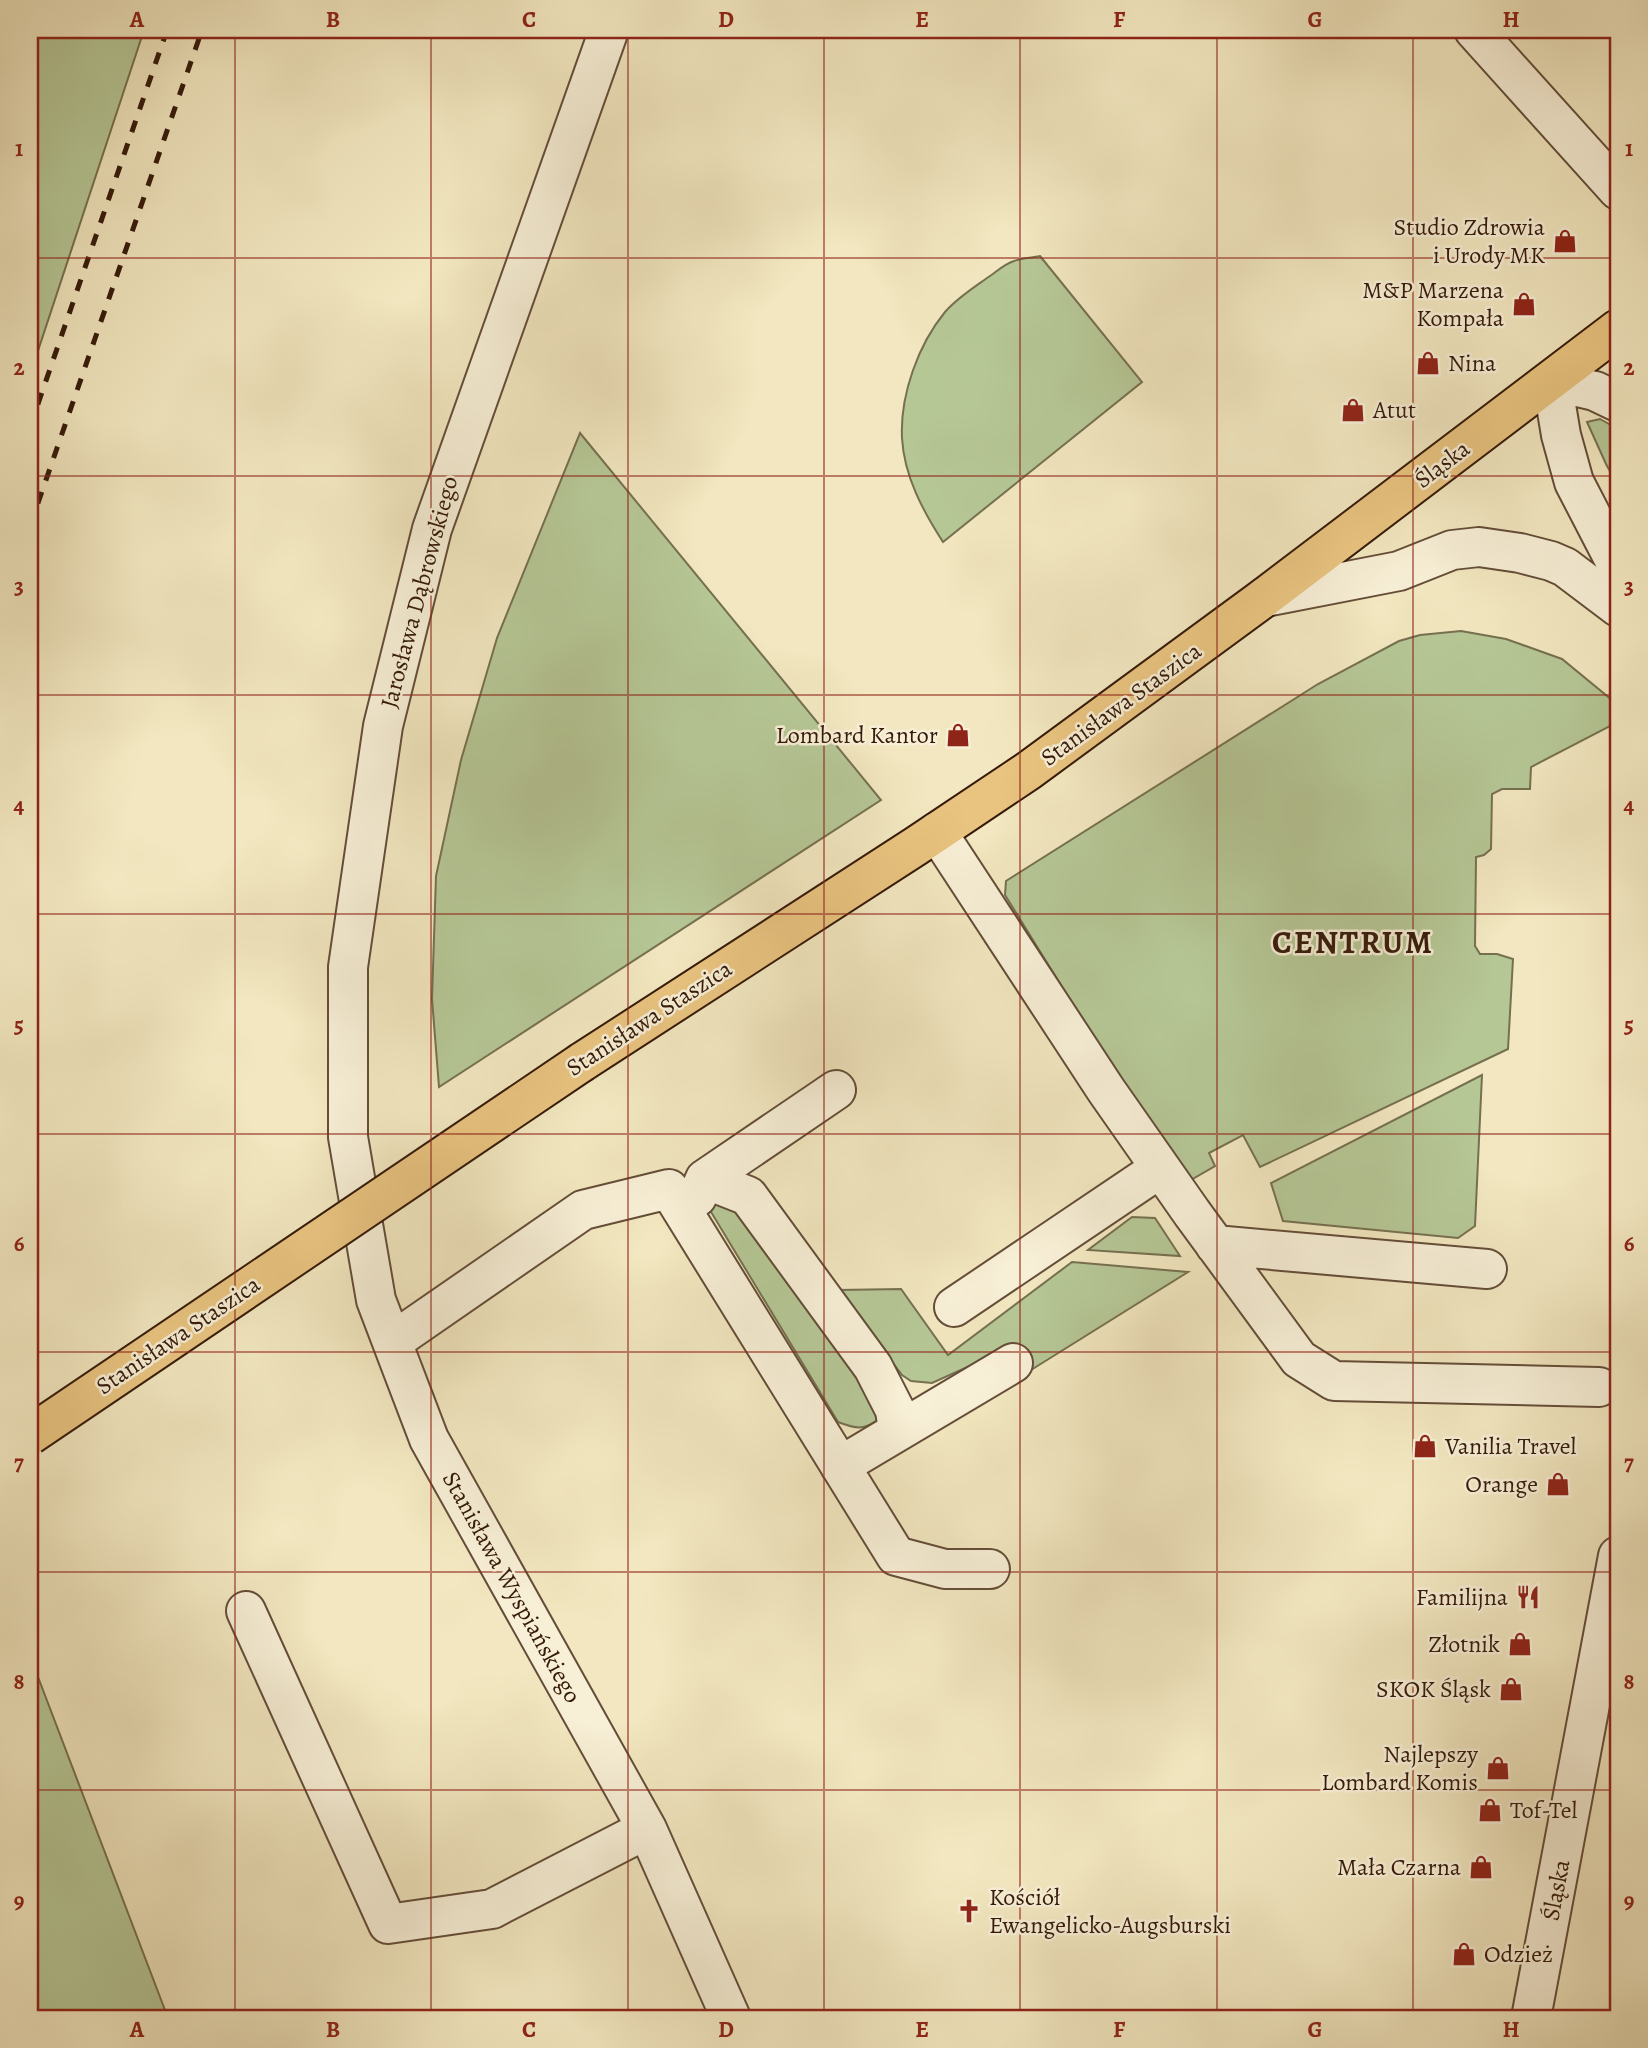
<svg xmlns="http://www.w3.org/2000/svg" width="1648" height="2048" font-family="Alegreya,serif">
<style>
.green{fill:#b6c796;stroke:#767050;stroke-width:2}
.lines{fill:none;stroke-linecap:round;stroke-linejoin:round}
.minor-casing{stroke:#644d38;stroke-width:42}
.major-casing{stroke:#351a0a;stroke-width:42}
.minor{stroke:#f7efd6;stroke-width:38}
.major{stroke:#e9c480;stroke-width:38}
.rail{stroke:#351a0a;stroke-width:5;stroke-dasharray:12 12;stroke-linecap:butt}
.major-bridge-casing{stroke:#351a0a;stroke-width:42;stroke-linecap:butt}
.major-bridge{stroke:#e9c480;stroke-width:38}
.grid{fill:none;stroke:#8f2418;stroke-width:2;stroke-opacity:0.55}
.labels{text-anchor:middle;stroke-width:5;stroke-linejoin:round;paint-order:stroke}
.poi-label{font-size:24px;fill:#351a0a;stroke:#f7efd6;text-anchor:end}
.street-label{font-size:24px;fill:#351a0a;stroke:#f7efd6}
.district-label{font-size:32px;font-weight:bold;letter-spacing:2px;fill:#351a0a;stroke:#f7efd6}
.neatline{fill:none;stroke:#8f2418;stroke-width:2.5}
.grid-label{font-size:23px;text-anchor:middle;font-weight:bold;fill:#8f2418}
</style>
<rect width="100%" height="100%" fill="#f2e7c0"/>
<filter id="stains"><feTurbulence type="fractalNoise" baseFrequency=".00286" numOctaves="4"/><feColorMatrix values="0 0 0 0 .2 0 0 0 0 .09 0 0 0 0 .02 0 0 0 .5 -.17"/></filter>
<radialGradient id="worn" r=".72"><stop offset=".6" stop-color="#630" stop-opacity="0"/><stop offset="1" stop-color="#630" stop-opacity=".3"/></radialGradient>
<path class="green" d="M30 30H144L30 375Z
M1040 256 1142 382 943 542C923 511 904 476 902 438 900 395 918 345 945 312 956 299 973 288 987 278 995 273 1004 264 1014 261 1022 258 1032 258 1040 256Z
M1600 419 1618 429V486L1606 464 1587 422Z
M580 433 881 800 439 1087 432 999 436 876 461 760 497 638Z
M1461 631 1506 639 1562 659 1618 705V722L1531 767 1530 789H1502L1492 794 1491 849 1484 855 1476 857 1475 946 1480 954H1497L1513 959 1508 1049 1260 1167 1243 1135 1209 1153 1215 1166 1184 1184 1005 895 1006 881 1318 684 1399 641 1420 635Z
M1482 1075 1475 1226 1458 1238 1283 1221 1271 1183Z
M705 1202 732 1204 877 1385 880 1418C864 1431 856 1429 838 1422Z
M1132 1217 1155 1218 1180 1256 1088 1250Z
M1072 1262 1188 1272 1031 1370 1014 1346 932 1383 911 1381 902 1375 838 1290 901 1289 948 1355Z
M30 1656 168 2018H30Z"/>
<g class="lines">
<g class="minor-casing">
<path id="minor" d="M609 30 432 529 383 726 348 967V1137L376 1300 429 1439 647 1829 731 2018
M1474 30 1618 190
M1618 402 1595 391 1552 381 1561 435 1574 482 1618 567
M1265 597 1399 571 1452 550 1479 547 1520 553 1551 561 1565 567 1618 607
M937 832 1106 1090 1192 1213 1299 1359 1334 1381 1599 1387
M705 1179 748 1196 873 1367 895 1410 898 1431
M697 1197 705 1179 836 1090
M1215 1245 1487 1269
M954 1307 1159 1169
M392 1342 583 1210 669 1189 896 1556 945 1569H990
M840 1466 1013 1363
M246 1611 388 1924 492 1909 647 1829
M1531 2018 1618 1556"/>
</g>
<g class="major-casing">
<path id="major" d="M582 1062 916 846 1028 771 1265 597 1618 329"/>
</g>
<use href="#minor" class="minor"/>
<use href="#major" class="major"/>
<path class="rail" d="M30 427 167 30
M30 526 202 30"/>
<g class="major-bridge-casing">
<path id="major-bridge" d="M30 1435 582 1062"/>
</g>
<use href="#major-bridge" class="major-bridge"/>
</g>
<path class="grid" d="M235 30V2018M431 30V2018M628 30V2018M824 30V2018M1020 30V2018M1217 30V2018M1413 30V2018M30 258H1618M30 476H1618M30 695H1618M30 914H1618M30 1134H1618M30 1352H1618M30 1572H1618M30 1790H1618"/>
<defs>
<g id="shop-bare" transform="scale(1.89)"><path d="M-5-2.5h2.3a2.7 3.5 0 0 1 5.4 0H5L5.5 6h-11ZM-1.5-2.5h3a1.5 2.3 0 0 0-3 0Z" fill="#8f2418" stroke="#f7efd6" stroke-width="2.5" paint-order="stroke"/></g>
<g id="restaurant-bare" transform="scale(1.89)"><path d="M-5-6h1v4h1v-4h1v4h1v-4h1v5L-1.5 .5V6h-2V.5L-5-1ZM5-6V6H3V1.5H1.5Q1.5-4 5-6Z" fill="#8f2418" stroke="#f7efd6" stroke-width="2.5" paint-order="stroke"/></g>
<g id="church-bare" transform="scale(1.89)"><path d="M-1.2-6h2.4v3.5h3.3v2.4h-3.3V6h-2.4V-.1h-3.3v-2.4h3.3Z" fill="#8f2418" stroke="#f7efd6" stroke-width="2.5" paint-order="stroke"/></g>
</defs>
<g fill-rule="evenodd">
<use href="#shop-bare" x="1565" y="241"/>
<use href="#shop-bare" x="1524" y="304"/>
<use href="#shop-bare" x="1428" y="363"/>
<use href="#shop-bare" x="1353" y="410"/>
<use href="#shop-bare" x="958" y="735"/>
<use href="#shop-bare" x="1425" y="1446"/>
<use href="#shop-bare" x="1558" y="1484"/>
<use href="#restaurant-bare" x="1528" y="1597"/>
<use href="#shop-bare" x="1520" y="1644"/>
<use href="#shop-bare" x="1511" y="1689"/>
<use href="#shop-bare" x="1498" y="1768"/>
<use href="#shop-bare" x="1490" y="1810"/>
<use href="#shop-bare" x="1481" y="1867"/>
<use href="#church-bare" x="969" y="1911"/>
<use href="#shop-bare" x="1464" y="1954"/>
</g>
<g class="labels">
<g class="poi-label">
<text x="1545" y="235">Studio Zdrowia<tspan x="1545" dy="28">i Urody MK</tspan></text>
<text x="1504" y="298">M&amp;P Marzena<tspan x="1504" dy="28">Kompała</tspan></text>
<text x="1448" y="371" text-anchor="start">Nina</text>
<text x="1373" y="418" text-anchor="start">Atut</text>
<text x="938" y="743">Lombard Kantor</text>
<text x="1445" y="1454" text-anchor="start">Vanilia Travel</text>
<text x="1538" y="1492">Orange</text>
<text x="1508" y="1605">Familijna</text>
<text x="1500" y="1652">Złotnik</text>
<text x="1491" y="1697">SKOK Śląsk</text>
<text x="1478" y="1762">Najlepszy<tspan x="1478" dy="28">Lombard Komis</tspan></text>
<text x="1510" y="1818" text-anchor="start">Tof-Tel</text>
<text x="1461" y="1875">Mała Czarna</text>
<text x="989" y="1905" text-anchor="start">Kościół<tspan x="989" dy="28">Ewangelicko-Augsburski</tspan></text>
<text x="1484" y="1962" text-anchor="start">Odzież</text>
</g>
<g class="street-label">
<text transform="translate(1442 464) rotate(-37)" y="8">Śląska</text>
<text transform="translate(419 592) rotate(-75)" y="8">Jarosława Dąbrowskiego</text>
<text transform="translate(1121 704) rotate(-36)" y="8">Stanisława Staszica</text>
<text transform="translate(649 1018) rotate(-33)" y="8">Stanisława Staszica</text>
<text transform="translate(178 1335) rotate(-34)" y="8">Stanisława Staszica</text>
<text transform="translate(512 1587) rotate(61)" y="8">Stanisława Wyspiańskiego</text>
<text transform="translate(1556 1890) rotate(-79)" y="8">Śląska</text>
</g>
<g class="district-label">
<text x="1353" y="953">CENTRUM</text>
</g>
</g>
<rect width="1648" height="2048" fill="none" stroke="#f2e7c0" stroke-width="77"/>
<rect x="38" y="38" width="1572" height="1972" class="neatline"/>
<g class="grid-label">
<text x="137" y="27">A</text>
<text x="333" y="27">B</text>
<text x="529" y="27">C</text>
<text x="726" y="27">D</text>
<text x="922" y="27">E</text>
<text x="1119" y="27">F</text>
<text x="1315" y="27">G</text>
<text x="1511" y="27">H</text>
<text x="19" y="156">1</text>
<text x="1629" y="156">1</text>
<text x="19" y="375">2</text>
<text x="1629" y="375">2</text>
<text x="19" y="594">3</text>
<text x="1629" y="594">3</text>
<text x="19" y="813">4</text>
<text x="1629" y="813">4</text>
<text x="19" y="1032">5</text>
<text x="1629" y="1032">5</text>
<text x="19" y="1251">6</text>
<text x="1629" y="1251">6</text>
<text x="19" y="1470">7</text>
<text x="1629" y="1470">7</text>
<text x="19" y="1689">8</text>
<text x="1629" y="1689">8</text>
<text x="19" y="1908">9</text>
<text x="1629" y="1908">9</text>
<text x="137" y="2037">A</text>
<text x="333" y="2037">B</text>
<text x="529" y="2037">C</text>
<text x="726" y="2037">D</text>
<text x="922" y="2037">E</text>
<text x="1119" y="2037">F</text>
<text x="1315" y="2037">G</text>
<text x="1511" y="2037">H</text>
</g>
<rect width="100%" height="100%" filter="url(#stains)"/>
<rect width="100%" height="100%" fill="url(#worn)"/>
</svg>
